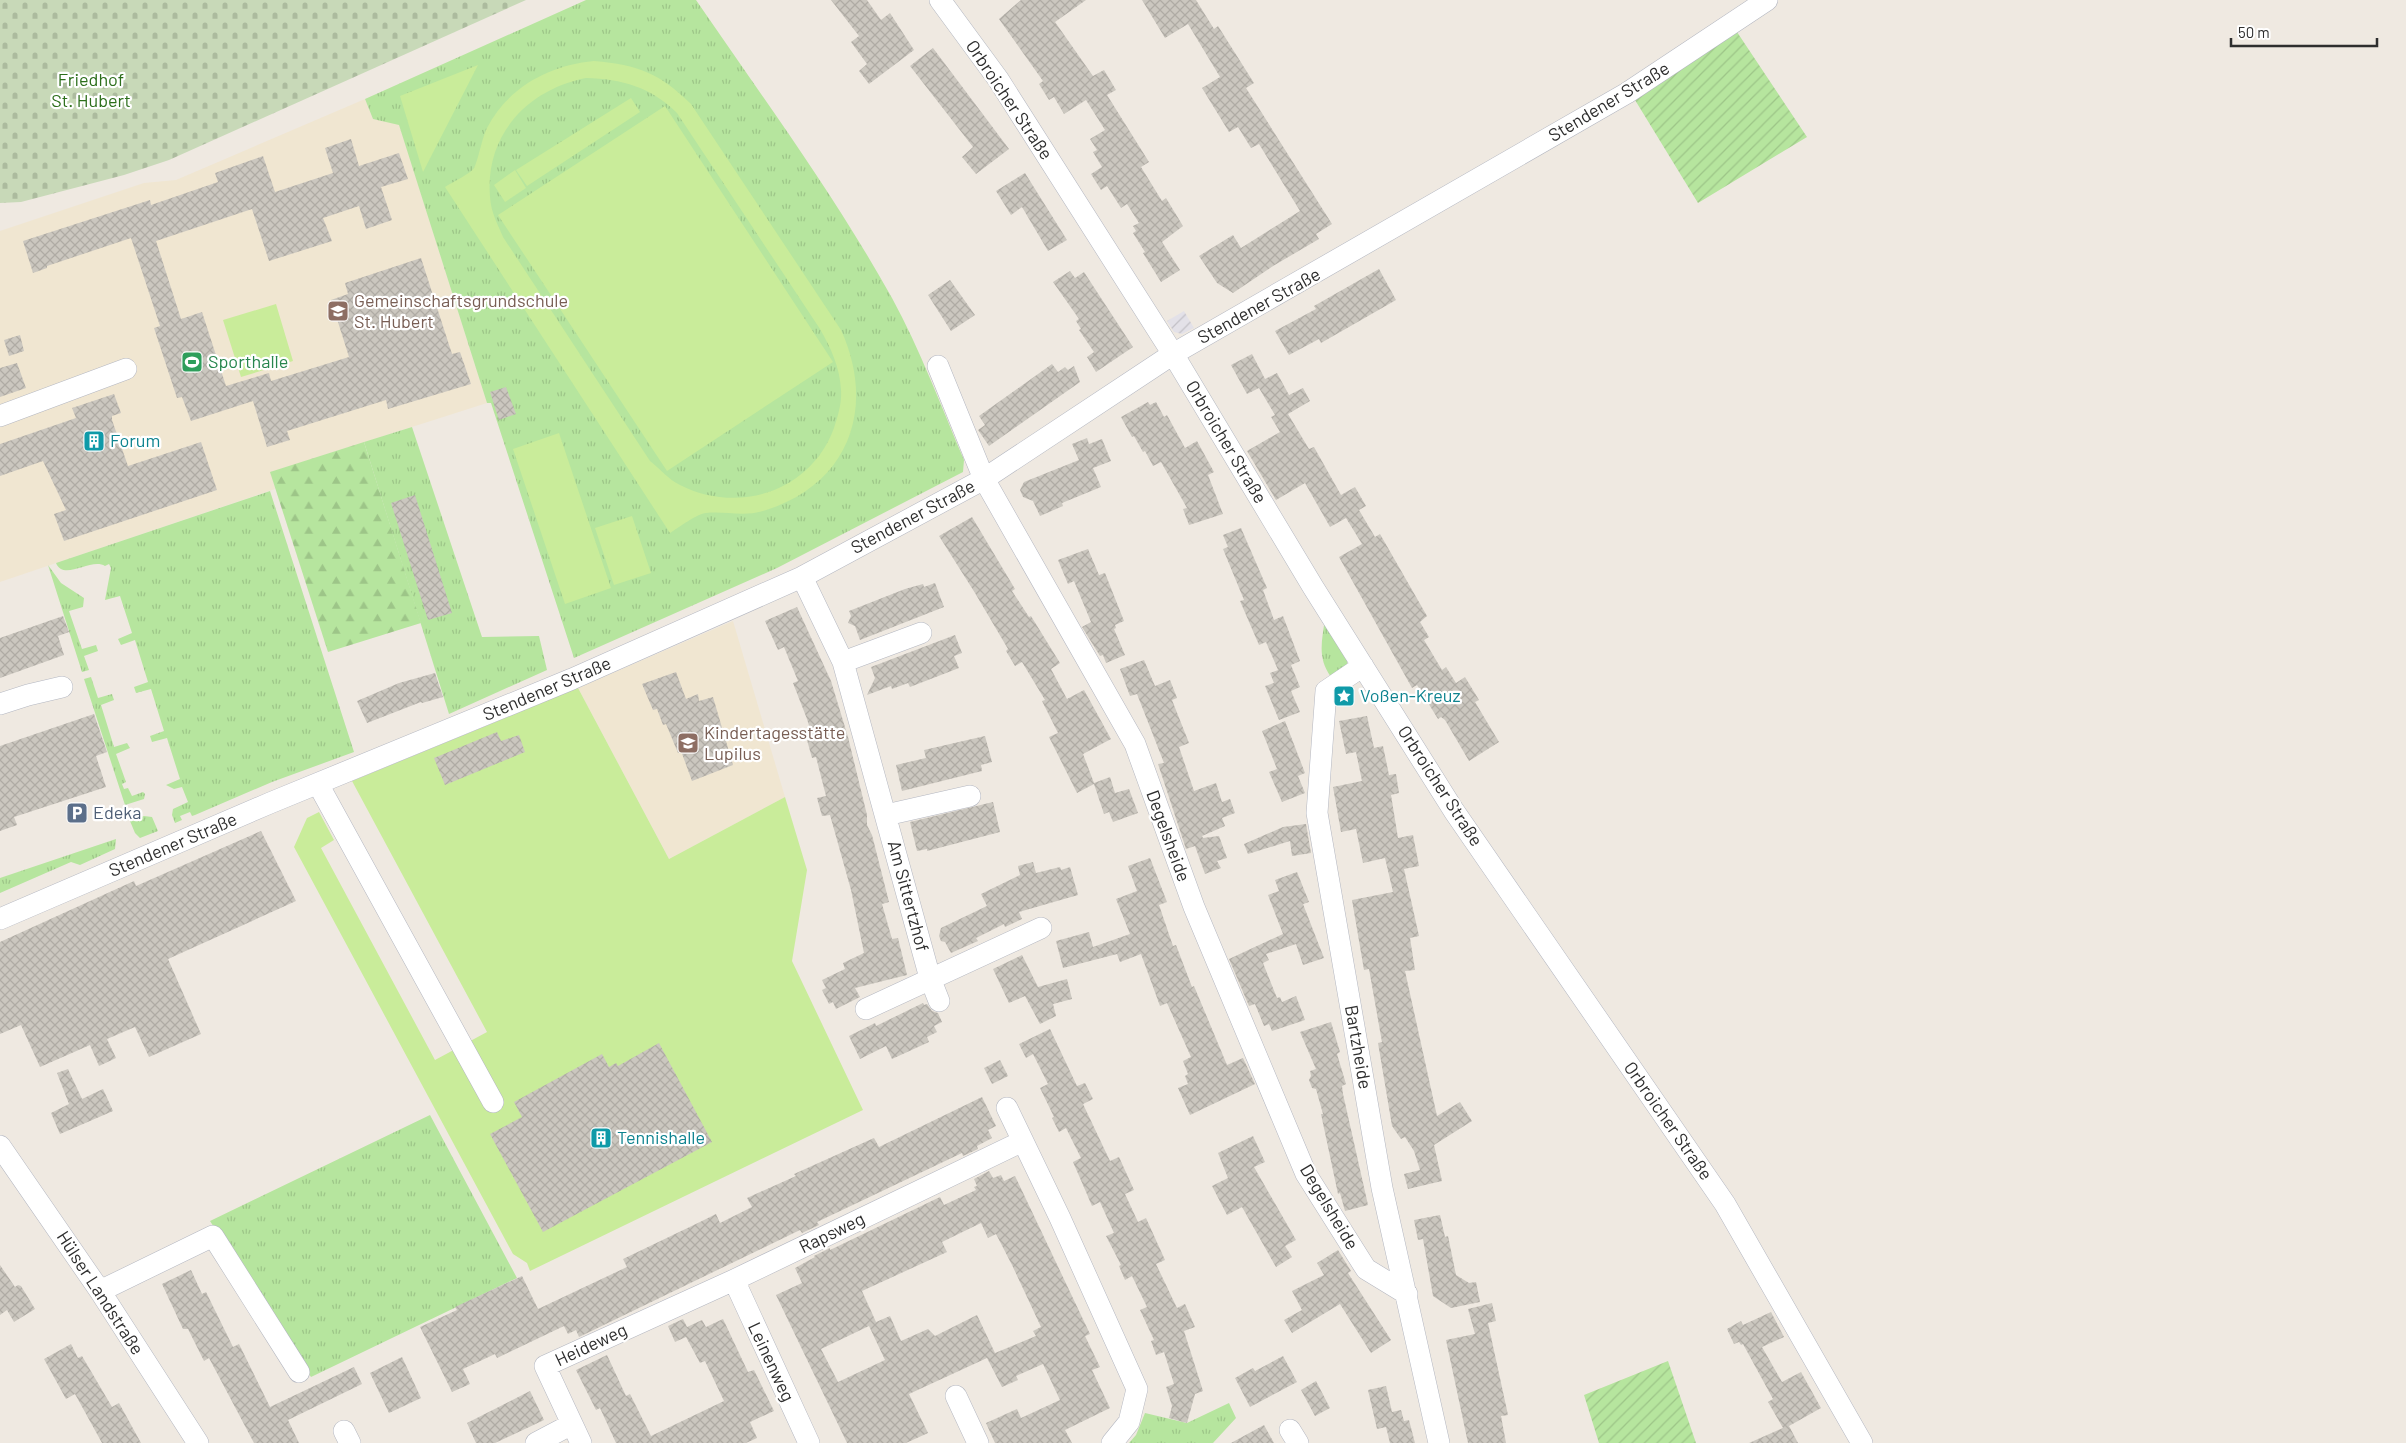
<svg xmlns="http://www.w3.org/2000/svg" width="2406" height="1443" font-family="Barlow,sans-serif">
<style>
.industrial{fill:url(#industrial-furrows)}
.education{fill:#f0e6d1}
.grass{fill:url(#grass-tufts)}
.forest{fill:url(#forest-firs)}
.cemetery{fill:url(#cemetery-stones)}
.garden{fill:url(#garden-furrows)}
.pitch{fill:#c9ec9a;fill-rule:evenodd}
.building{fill:url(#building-cross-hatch);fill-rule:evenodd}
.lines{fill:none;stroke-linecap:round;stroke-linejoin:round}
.minor-casing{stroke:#b4b7c1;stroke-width:22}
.minor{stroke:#fff;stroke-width:21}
.labels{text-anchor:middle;stroke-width:4.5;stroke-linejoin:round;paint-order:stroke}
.park-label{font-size:18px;fill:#2c6e1b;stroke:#fff}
.street-label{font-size:18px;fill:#2e2e2e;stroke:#fff}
.education-label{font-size:18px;fill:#785e54;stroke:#fff;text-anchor:start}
.leisure-label{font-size:18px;fill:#27864d;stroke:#fff;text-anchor:start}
.culture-label{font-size:18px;fill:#0d838f;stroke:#fff;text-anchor:start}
.service-label{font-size:18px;fill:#4e5e75;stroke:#fff;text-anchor:start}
</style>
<defs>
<pattern id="industrial-furrows" width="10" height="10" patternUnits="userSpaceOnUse" patternTransform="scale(1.25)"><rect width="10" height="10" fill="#e3e1e8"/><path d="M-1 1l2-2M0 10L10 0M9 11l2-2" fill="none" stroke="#c3c1c7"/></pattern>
<pattern id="grass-tufts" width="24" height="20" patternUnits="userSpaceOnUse" patternTransform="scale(1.25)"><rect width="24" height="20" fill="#b6e59e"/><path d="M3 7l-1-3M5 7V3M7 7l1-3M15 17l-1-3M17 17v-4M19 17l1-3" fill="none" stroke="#9dc588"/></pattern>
<pattern id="forest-firs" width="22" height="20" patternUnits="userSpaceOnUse" patternTransform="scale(1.25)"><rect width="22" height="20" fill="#b6e59e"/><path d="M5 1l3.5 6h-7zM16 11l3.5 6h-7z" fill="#9dc588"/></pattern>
<pattern id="cemetery-stones" width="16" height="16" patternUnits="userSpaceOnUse" patternTransform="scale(1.25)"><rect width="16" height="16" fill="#c8d9b8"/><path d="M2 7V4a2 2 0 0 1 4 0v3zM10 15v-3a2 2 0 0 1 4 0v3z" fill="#acbb9e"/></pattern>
<pattern id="garden-furrows" width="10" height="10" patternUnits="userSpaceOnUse" patternTransform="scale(1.25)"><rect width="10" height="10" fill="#b6e59e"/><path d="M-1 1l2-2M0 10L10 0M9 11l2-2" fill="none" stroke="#9dc588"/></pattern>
<pattern id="building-cross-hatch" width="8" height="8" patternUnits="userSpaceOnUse" patternTransform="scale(1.25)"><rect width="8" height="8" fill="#cbc7bf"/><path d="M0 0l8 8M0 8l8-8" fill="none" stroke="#afaba4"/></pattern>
</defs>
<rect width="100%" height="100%" fill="#efe9e1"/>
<path class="industrial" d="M1184 311 1194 328 1182 334 1174 332 1167 321Z"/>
<path class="education" d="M365 99 373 119 399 124 487 403 271 472 275 489 0 582V231L144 183 176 180Z
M733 621 785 797 669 859 578 688Z"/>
<path class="grass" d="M586 0H696C763 98 834 194 892 298 920 349 941 406 964 460L963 472 777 568 574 658 491 403H487L399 125 373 119 365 99Z
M412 427 482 637 539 636 547 670 449 714 364 442Z
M270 491 354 752 272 782 195 815 192 816 190 812 180 816 182 820 175 823 172 815 173 809 188 802 182 787 174 789 166 785 180 779 167 738 152 742 150 736 164 731 151 689 136 693 134 687 148 682 135 640 121 645 118 639 132 633 120 596 105 600 111 568 109 564 105 566C91 557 64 582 56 563Z
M48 565 61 583 84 598 83 607 69 611 82 649 96 645 98 651 84 656 89 670 82 672Z
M1325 618 1347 652V664L1331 677C1317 657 1322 642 1325 618Z
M91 677 98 698 112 694 114 700 101 705 114 747 127 743 130 748 116 754 126 782 122 784 124 789 128 788 132 796 143 792 145 794 144 799 125 805 84 679Z
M144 816 152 817 158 831 140 838 135 833 130 821Z
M116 839 115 849 80 865 71 862 0 893V878Z
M430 1115 517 1278 311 1377 210 1221Z
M1229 1403 1236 1418 1213 1443H1129L1136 1435 1145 1413 1187 1423Z"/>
<path class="forest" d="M364 442 421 623 328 652 270 472Z"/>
<path class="cemetery" d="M0 0H526L169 160 124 175 21 202 0 203Z"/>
<path class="garden" d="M1737 32 1807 137 1698 203 1635 100Z
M1668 1361 1696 1443H1599L1584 1395Z"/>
<path class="pitch" d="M594 61C639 65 659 73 691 104L841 330C877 409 848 486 763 511 743 517 726 511 706 513 698 513 678 528 670 533L445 187C451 183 470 174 474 168 478 161 482 138 487 128 508 87 550 65 594 61ZM586 78C622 79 651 87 677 113L820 329C831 348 840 368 841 390 842 403 838 416 834 428 811 491 739 515 680 485 669 480 659 468 650 461L503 237C499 227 493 216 491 205 481 139 525 90 586 78Z
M478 65 423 172 400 96Z
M631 98 640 112 527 186 516 170Z
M665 106 833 362 667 471 498 215Z
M515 170 526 188 505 202 494 185Z
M276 304 293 361 241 377 223 320Z
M559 433 611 588 565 604 513 449Z
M632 516 651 573 614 585 595 528Z
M578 688 669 859 785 797 807 870 792 961 863 1110 530 1271 527 1263 513 1254 294 847 307 818 319 812 334 840 321 848 435 1060 487 1032 352 781Z"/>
<path class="building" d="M831 0H867L881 20 890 13 914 50 869 84 859 71 867 64 851 42 859 36Z
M1021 0H1086L1055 22 1093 76 1104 70 1116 90 1107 95 1149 162 1141 167 1162 201 1166 198 1183 226 1162 242 1180 270 1161 282 1143 253 1145 252 1133 233 1136 231 1133 226 1139 223 1127 204 1121 208 1107 186 1101 190 1091 174 1102 167 1093 152 1097 150 1090 139 1105 130 1086 100 1064 114 1054 97 1049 100 1039 84 1043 81 999 19Z
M1142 0H1196L1214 29 1218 26 1254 83 1246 88 1332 224 1316 234 1319 239 1273 266 1233 293 1217 283 1199 256 1233 235 1241 248 1300 211 1259 144 1251 148 1238 127 1229 132 1202 88 1220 77 1188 24 1165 38Z
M933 48 1009 149 976 174 962 157 973 147 910 66Z
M351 139 359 166 399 153 408 179 381 187 392 220 366 229 359 206 323 218 332 241 269 261 252 209 156 241 181 319 202 312 226 386 269 373 271 381 349 357 331 300 348 294 345 283 421 258 452 354 460 352 471 384 388 409 386 400 287 431 290 440 267 447 253 401 191 421 182 397 177 398 154 328 160 326 131 238 47 266V268L33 273 23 241 150 200 151 205 218 182 215 173 263 156 275 192 333 173 325 148Z
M1025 173 1067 240 1048 251 1022 207 1011 215 996 191Z
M1379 269 1396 300 1321 343 1319 339 1289 355 1275 331 1316 309 1314 306Z
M1070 271 1075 278 1084 272 1133 347 1096 372 1087 357 1094 352 1079 330 1081 329 1076 321 1079 319 1053 282Z
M950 280 975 315 951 331 928 295Z
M20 335 24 351 9 356 4 340Z
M1252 354 1265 379 1277 373 1289 395 1303 388 1310 401 1288 414 1309 449 1314 447 1341 495 1355 487 1366 506 1359 510 1375 537 1380 534 1427 616 1420 622 1429 637 1424 640 1442 670 1446 667 1456 683 1465 677 1479 700 1475 702 1499 742 1469 761 1445 720 1441 717 1438 719 1417 685 1412 688 1339 557 1362 544 1346 518 1330 527 1305 483 1276 500 1247 451 1280 432 1271 417 1275 415 1259 388 1247 394 1231 365Z
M17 363 26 388 0 397V368Z
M1052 364 1058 372 1065 367 1068 370 1074 366 1080 382 989 446 978 430 985 425 979 416Z
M506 387 516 414 499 420 490 392Z
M114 394 121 413 112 416V420L128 466 201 442 217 490 64 541 54 514 66 510 43 461 0 476V444L76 418 72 408Z
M1148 402 1150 405 1156 402 1164 417 1167 415 1185 448 1197 441 1214 472 1208 475 1223 514 1189 525 1183 509 1187 508 1161 462 1153 466 1145 451 1143 452 1134 436 1132 437 1121 417Z
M1087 438 1089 444 1102 439 1111 461 1093 468 1101 487 1062 503 1063 506 1040 516 1033 501 1023 497 1020 490 1024 482 1079 460 1072 444Z
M415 495 452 613 428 620 391 503Z
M972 517 1015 589 1012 591 1029 617 1031 616 1060 663 1051 669 1067 699 1084 690 1111 739 1083 754 1094 783 1110 777 1115 793 1129 789 1138 813 1113 822 1109 812 1104 814 1094 784 1077 793 1049 737 1058 733 1042 701 1045 700 1022 662 1015 666 1006 651 1008 649 975 593 939 536Z
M1241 528 1267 588 1263 590 1274 620 1283 616 1300 661 1291 665 1300 687 1291 691 1300 712 1279 720 1265 686 1274 683 1270 673 1281 669 1278 670 1266 642 1259 645 1240 601 1244 600 1223 549 1228 547 1223 535Z
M1088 549 1099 575 1105 573 1124 621 1115 625 1116 628 1114 629 1125 655 1106 663 1103 655 1100 656 1082 627 1091 622 1074 581 1068 584 1058 560Z
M935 583 944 607 860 640 855 626 848 623 851 616 849 611 905 589 923 584 924 587Z
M797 607 831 681 848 737 867 815V825L872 835 889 902 882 904 892 939 898 938 907 975 855 988 860 997 836 1009 833 1002 829 1004 822 990 826 988 822 980 845 969 843 963 864 953 851 890 830 815 822 816 817 798 826 796 816 757 812 758 807 740 813 739 807 719 793 683 798 681 784 647 778 650 765 621Z
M63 616 69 632 58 636 64 655 0 678V638Z
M955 635 962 653 954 656 959 668 910 687 908 683 892 689 891 686 867 695 875 678 871 667Z
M1144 660 1155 686 1170 680 1177 698 1172 700 1189 743 1179 747 1194 791 1216 783 1222 802 1230 799 1235 813 1222 818 1225 826 1202 836 1203 838 1219 836 1227 858 1217 861 1221 868 1205 874 1195 846 1186 849 1158 764 1164 763 1137 694 1130 696 1120 669Z
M676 672 686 699 698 694 699 701 713 697 733 765 692 781 681 751 678 753 666 724 663 725 657 709 653 710 642 684Z
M435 673 443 697 422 703 421 702 367 723 357 701 399 683Z
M94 714 107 752 96 756 106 787 14 817 17 825 0 831V746Z
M1367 716 1374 748 1383 746 1389 775 1396 774 1399 793 1391 795 1398 838 1413 835 1419 866 1404 869 1419 936 1410 938 1415 970 1405 971 1437 1116 1460 1102 1472 1121 1434 1145 1442 1181 1408 1189 1404 1174 1420 1170 1414 1151 1405 1137 1401 1139 1392 1126 1378 1043 1382 1042 1380 1031 1369 969 1364 970 1352 900 1393 892 1385 858 1363 863 1356 829 1341 832 1333 787 1362 781 1356 752 1346 754 1339 721Z
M1285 721 1305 773 1298 776 1305 793 1282 802 1269 772 1277 769 1262 731Z
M497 732 501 741 519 735 525 752 445 785 434 758Z
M985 736 992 762 981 765 982 771 902 791 896 765 926 758 924 750Z
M993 802 1000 832 927 851V849L917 851 910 822Z
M1306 824 1311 853 1292 856 1290 841 1248 854 1244 844 1283 827Z
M261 831 296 901 168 959 201 1034 149 1057 135 1027 107 1039 116 1058 99 1066 90 1045 40 1067 21 1025 0 1034V942L134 881 136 886Z
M1150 858 1167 902 1159 905 1173 946 1176 945 1192 987 1194 986 1227 1065 1243 1058 1255 1084 1190 1115 1178 1088 1188 1084 1185 1076 1188 1074 1183 1061 1191 1057 1167 1003 1160 1006 1141 954 1120 962 1117 954 1063 968 1056 941 1089 932 1093 947 1130 934 1116 899 1137 891 1128 866Z
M1033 862 1036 873 1060 867 1061 870 1070 867 1078 895 1019 912 1022 919 1005 927 1004 924 976 938 978 941 951 953 945 942 941 941 939 936 941 928 987 906 981 894 1020 875 1018 866Z
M1297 872 1309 902 1303 904 1324 958 1303 965 1296 944 1266 954 1269 960 1263 963 1277 998 1280 997 1282 1002 1296 996 1305 1020 1272 1031 1269 1024 1264 1026 1255 1004 1249 1006 1229 959 1283 934 1268 895 1279 891 1275 880Z
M1022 955 1038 987 1067 979 1072 999 1053 1004 1056 1016 1040 1024 1025 996 1009 1003 993 969Z
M923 1003 924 1005 927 1004 932 1011 938 1013 942 1022 934 1026 937 1032 927 1037 929 1042 892 1059 886 1046 860 1059 849 1036 875 1023 876 1026Z
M1331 1022 1340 1052 1337 1054 1346 1084 1342 1086 1343 1094 1368 1205 1345 1211 1340 1193 1338 1194 1321 1114H1323L1316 1089 1312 1088 1309 1080 1311 1076 1310 1071 1316 1069 1300 1032Z
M1050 1029 1077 1086 1085 1083 1093 1099 1083 1104 1110 1161 1119 1157 1134 1190 1125 1194 1138 1222 1146 1218 1165 1260 1156 1264 1177 1308 1185 1304 1195 1327 1184 1331 1203 1391 1195 1394 1187 1423 1169 1418 1172 1406 1166 1387 1174 1384 1164 1352 1156 1355 1151 1341 1154 1340 1140 1310 1147 1307 1132 1276 1125 1280 1119 1266 1121 1265 1106 1236 1114 1233 1100 1202 1092 1206 1086 1192 1073 1162 1081 1158 1066 1128 1059 1132 1052 1118 1054 1117 1040 1088 1048 1084 1033 1054 1026 1058 1019 1044Z
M659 1043 712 1142 543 1232 490 1134 522 1117 514 1102 602 1054 609 1067 616 1063 618 1066Z
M1000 1060 1008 1076 992 1084 984 1068Z
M68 1069 82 1099 103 1089 113 1111 60 1134 51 1113 69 1104 57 1073Z
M982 1097 996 1126 988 1130 992 1138 977 1146 978 1149 963 1156 962 1153 817 1222 819 1225 802 1233 800 1230 579 1337 576 1330 568 1334 564 1326 497 1358 495 1354 463 1369 470 1384 452 1392 420 1327 457 1310 455 1307 522 1276 538 1309 627 1267 623 1259 700 1222 716 1214 720 1223 752 1207 747 1198 796 1176 794 1174 874 1138 879 1147Z
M1253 1136 1265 1162 1254 1167 1296 1240 1285 1246 1292 1257 1276 1267 1242 1207 1227 1215 1212 1186 1228 1178 1218 1153Z
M989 1171 993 1178 1001 1175 1004 1181 1015 1176 1090 1334 1085 1336 1100 1367 1092 1370 1110 1408 1065 1430 1072 1443H995L986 1423 1017 1409 1021 1418 1060 1400 1043 1364 1016 1376 1018 1380 1002 1387 987 1358 909 1394 928 1433 906 1443H847L776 1295 802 1283 795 1268 815 1257 814 1256 830 1248V1250L940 1197 944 1205 976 1190 974 1187 977 1186 974 1179ZM981 1223 988 1238 996 1234 1012 1265 1041 1327 1033 1331 1036 1336 995 1353 977 1315 935 1336 928 1329 901 1341 890 1316 876 1322 862 1291 947 1252 942 1242ZM869 1326 885 1360 838 1382 821 1349Z
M1440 1215 1445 1237 1448 1236 1456 1275 1469 1283 1476 1282 1480 1302 1451 1308 1433 1296 1423 1239 1418 1240 1414 1220Z
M1338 1250 1351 1271 1348 1273 1391 1340 1371 1353 1340 1304 1292 1333 1284 1320 1302 1310 1292 1291 1324 1275 1317 1263Z
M0 1265 15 1287 18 1285 21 1286 35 1309 14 1322 7 1310 0 1315Z
M191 1270 202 1294 206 1292 233 1347 239 1344 270 1407 354 1367 362 1384 288 1420 299 1443H254L209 1358 204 1361 188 1329H183L162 1284Z
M1492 1303 1496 1321 1488 1323 1508 1415 1501 1416 1506 1443H1468L1446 1340 1475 1334 1468 1309Z
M1771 1312 1784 1337 1762 1347 1782 1382 1801 1372 1821 1408 1789 1426 1798 1443H1749L1783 1428 1768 1402 1773 1399 1743 1344 1741 1345 1739 1342 1734 1344 1727 1329 1741 1321 1743 1325Z
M683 1319 687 1327 702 1320 706 1327 723 1319 748 1372 754 1370 774 1411 750 1422 757 1438 746 1443H616L600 1408 596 1410 576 1370 607 1355 626 1396 630 1394 651 1436 724 1401 705 1361 700 1363 686 1337 675 1342 668 1326Z
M71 1344 78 1358 82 1356 112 1407 119 1403 141 1443H102L75 1394 66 1399 44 1359Z
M1283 1356 1297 1382 1250 1407 1235 1378 1253 1368 1255 1371Z
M402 1357 421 1398 389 1413 370 1373Z
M1316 1381 1330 1408 1315 1416 1301 1390Z
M1386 1386 1392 1412 1401 1410 1404 1421 1409 1420 1415 1443H1390L1386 1427 1377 1429 1368 1390Z
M530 1391 544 1420 495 1443H476L467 1423Z
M1264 1425 1274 1443H1231Z"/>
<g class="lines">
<g class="minor-casing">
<path id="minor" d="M940 0 998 79 1173 354 1313 587 1454 811 1725 1204 1862 1443
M938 366 984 479 1135 744 1194 907 1306 1174 1366 1269 1407 1294
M0 416 126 369
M802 577 843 662 930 978 939 1001
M843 662 921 633
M1363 666 1326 691 1317 813 1382 1188 1439 1443
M0 704 28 695 62 687
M318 784 493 1102
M886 815 970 796
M0 919 270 803 572 679 802 577 984 479 1173 354 1627 93 1767 0
M866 1009 1041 928
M1007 1108 1060 1218 1137 1389 1129 1422 1112 1443
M0 1146 100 1291 198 1443
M734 1280 809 1443
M100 1291 213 1236 299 1372
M956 1396 978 1443
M1290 1430 1298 1443
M344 1431 350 1443
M536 1443 572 1424
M581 1443 545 1366 734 1280 1023 1141"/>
</g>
<use href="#minor" class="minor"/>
</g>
<defs>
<g id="school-square" transform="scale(1.125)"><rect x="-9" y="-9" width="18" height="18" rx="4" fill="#8d6e63" stroke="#fff"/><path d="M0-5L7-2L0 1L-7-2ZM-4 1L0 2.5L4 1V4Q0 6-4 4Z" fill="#fff"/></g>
<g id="stadium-square" transform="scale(1.125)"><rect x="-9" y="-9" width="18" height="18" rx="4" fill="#2e9e5b" stroke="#fff"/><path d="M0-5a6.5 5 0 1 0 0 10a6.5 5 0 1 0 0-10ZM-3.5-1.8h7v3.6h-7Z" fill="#fff"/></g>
<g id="building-square" transform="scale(1.125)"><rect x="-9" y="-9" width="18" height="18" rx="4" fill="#0f9aa8" stroke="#fff"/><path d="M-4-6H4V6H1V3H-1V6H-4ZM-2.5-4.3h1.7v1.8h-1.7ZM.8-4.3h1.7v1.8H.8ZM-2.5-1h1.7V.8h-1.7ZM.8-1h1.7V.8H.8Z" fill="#fff"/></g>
<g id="sight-square" transform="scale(1.125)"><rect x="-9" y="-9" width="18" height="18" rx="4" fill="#0f9aa8" stroke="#fff"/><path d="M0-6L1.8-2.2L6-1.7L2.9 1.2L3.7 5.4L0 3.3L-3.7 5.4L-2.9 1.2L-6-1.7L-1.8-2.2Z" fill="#fff"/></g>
<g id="parking-square" transform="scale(1.125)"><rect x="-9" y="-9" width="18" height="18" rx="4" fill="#5c6f8a" stroke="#fff"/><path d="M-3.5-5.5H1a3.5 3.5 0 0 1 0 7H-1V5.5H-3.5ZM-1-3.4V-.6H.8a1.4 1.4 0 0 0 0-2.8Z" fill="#fff"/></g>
</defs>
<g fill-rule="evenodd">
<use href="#school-square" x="338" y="311"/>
<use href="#stadium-square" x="192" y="362"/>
<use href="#building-square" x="94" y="441"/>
<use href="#sight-square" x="1344" y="696"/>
<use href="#school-square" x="688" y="743"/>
<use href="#parking-square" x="77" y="813"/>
<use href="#building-square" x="601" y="1138"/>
</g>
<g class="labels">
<g class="park-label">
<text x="91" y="86">Friedhof<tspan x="91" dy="21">St. Hubert</tspan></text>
</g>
<g class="street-label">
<text transform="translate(1009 100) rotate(56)" y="6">Orbroicher Straße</text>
<text transform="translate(1609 102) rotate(-31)" y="6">Stendener Straße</text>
<text transform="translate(1259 306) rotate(-29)" y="6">Stendener Straße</text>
<text transform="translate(1226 442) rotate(59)" y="6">Orbroicher Straße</text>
<text transform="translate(913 517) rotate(-28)" y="6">Stendener Straße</text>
<text transform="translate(547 689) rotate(-23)" y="6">Stendener Straße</text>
<text transform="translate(1440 786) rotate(57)" y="6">Orbroicher Straße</text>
<text transform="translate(1168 836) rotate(70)" y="6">Degelsheide</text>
<text transform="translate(173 845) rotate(-23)" y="6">Stendener Straße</text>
<text transform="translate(908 896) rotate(75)" y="6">Am Sittertzhof</text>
<text transform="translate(1358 1047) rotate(80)" y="6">Bartzheide</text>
<text transform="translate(1668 1121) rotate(55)" y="6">Orbroicher Straße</text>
<text transform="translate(1329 1207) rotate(59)" y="6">Degelsheide</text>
<text transform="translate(832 1233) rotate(-26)" y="6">Rapsweg</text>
<text transform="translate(100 1293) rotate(57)" y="6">Hülser Landstraße</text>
<text transform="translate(591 1345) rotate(-25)" y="6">Heideweg</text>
<text transform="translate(771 1362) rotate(65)" y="6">Leinenweg</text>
</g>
<g class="education-label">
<text x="354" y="307">Gemeinschaftsgrundschule<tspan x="354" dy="21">St. Hubert</tspan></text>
<text x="704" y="739">Kindertagesstätte<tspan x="704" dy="21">Lupilus</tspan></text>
</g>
<g class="leisure-label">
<text x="208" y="368">Sporthalle</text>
</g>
<g class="culture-label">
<text x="110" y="447">Forum</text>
<text x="1360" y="702">Voßen-Kreuz</text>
<text x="617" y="1144">Tennishalle</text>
</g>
<g class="service-label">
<text x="93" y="819">Edeka</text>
</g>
</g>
<path d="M2231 38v8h146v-8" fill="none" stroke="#2e2e2e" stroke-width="2.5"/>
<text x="2238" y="38" font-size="15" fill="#2e2e2e" stroke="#ffffff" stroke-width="4" paint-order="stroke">50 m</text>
</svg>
